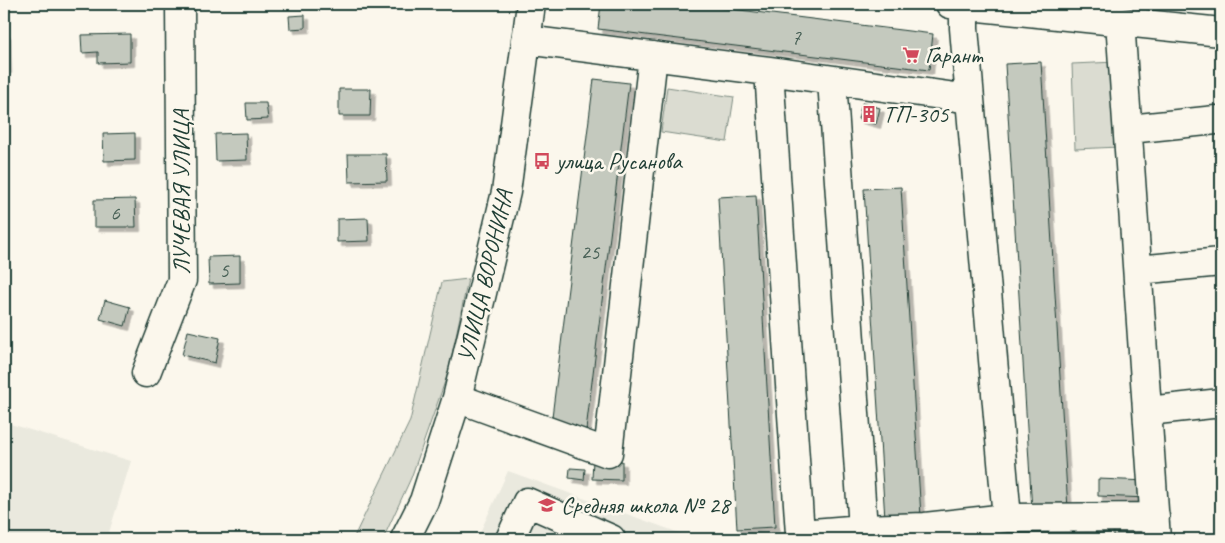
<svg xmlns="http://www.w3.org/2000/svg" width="1225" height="543" font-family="Caveat,sans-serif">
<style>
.built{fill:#eae9de}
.green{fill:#dbdcd1;stroke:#7d8c82}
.building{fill:#c4c9be;stroke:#1f3d34;filter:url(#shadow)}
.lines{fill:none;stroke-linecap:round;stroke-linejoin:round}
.minor-casing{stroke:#1f3d34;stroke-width:31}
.minor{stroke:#fbf7ec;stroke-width:28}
.labels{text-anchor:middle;stroke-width:5;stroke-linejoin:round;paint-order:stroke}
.number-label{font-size:21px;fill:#486056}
.poi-label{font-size:24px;fill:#1f3d34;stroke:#fbf7ec;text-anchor:start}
.street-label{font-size:24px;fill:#1f3d34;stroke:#fbf7ec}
</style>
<defs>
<filter id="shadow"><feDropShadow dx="4.5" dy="4.5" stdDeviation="0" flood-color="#0004"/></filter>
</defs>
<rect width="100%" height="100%" fill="#fbf7ec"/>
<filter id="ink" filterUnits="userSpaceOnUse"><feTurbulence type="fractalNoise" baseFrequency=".02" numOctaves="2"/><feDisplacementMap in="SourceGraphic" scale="10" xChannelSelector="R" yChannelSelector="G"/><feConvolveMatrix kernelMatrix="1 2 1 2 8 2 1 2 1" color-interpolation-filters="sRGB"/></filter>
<g filter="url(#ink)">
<path class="built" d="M4 422 131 461 107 539H4Z
M508 471 696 539H477Z"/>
<path class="green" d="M1116 62 1119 147 1075 149 1072 64Z
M667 87 734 97 727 142 661 132Z
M468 279 448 373 411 478 383 539H353L410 421 442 282Z"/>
<path class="building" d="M601 4H691L933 34 929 70 598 29Z
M305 15V28L290 29 289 16Z
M4 33H6L7 69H4Z
M130 34V62L98 63V52L82 53 81 35Z
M1041 62 1068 509 1032 511 1005 64Z
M594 79 629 83 586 430 551 425Z
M339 89H371L370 116H339Z
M246 103H266L268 119 247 120Z
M862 103 880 108 876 124 858 119Z
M135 133V160L104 161 103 134Z
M246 133 247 160 216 161 215 134Z
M348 154H386L387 181 349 182Z
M901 187 921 517 885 519 864 189Z
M756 195 775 527 737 529 718 197Z
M135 199 136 227H94V200Z
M368 218 369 241 337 242V219Z
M240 256V283L209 284 208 257Z
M105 300 130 307 125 326 100 319Z
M188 331 220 338 215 363 182 355Z
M593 460 622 461V480L592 479Z
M570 468 585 469 584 480 569 478Z
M1098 479 1149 481 1148 498 1098 496Z
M1113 529H1149V539H1113Z
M534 533 548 539H531Z"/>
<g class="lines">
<g class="minor-casing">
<path id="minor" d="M950 4 1221 32
M964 4V28L970 99 1007 518
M1120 21 1156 539
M526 40 769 71 970 99
M769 71 800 534 863 529 925 527 1007 518 1155 517
M832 80 863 529
M1129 129 1216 120
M1138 270 1221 262
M146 373 182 280 180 4
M457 398 608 453 653 56
M1148 411 1221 403
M405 539 424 501 457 398 506 192 531 4
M510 539 527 502 611 539"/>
</g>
<use href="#minor" class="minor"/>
</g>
</g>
<defs>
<g id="supermarket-bare" transform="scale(1.35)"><path d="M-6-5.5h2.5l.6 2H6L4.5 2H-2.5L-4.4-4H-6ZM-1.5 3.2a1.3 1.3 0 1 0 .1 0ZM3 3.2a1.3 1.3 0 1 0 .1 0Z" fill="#d1495b" stroke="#fbf7ec" stroke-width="2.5" paint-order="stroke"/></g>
<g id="building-bare" transform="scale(1.35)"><path d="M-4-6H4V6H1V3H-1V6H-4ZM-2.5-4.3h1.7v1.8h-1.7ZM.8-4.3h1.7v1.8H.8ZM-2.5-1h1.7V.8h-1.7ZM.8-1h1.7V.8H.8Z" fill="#d1495b" stroke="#fbf7ec" stroke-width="2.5" paint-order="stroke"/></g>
<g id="bus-bare" transform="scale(1.35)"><path d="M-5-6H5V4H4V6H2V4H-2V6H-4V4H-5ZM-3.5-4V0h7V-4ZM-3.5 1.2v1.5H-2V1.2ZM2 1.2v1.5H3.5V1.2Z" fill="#d1495b" stroke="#fbf7ec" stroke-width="2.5" paint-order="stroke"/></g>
<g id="school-bare" transform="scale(1.35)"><path d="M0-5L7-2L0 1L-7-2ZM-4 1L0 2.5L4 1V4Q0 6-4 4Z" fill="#d1495b" stroke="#fbf7ec" stroke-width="2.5" paint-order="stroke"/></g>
</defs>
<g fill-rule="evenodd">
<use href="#supermarket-bare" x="911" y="55"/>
<use href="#building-bare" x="869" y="114"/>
<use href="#bus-bare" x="542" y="161"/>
<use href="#school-bare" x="547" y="505"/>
</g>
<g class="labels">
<g class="number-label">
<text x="796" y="44">7</text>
<text x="115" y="220">6</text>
<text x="590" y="259">25</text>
<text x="224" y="277">5</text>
</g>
<g class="poi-label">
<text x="925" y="63">Гарант</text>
<text x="883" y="122">ТП-305</text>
<text x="556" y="169">улица Русанова</text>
<text x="561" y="513">Средняя школа № 28</text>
</g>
<g class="street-label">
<text transform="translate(181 192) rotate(-90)" y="8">ЛУЧЕВАЯ УЛИЦА</text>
<text transform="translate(485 276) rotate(-77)" y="8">УЛИЦА ВОРОНИНА</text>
</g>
</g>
<rect width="1225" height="543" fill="none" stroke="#fbf7ec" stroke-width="20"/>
<rect x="10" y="10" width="1205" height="523" fill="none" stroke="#1f3d34" stroke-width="2" filter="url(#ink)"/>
</svg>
